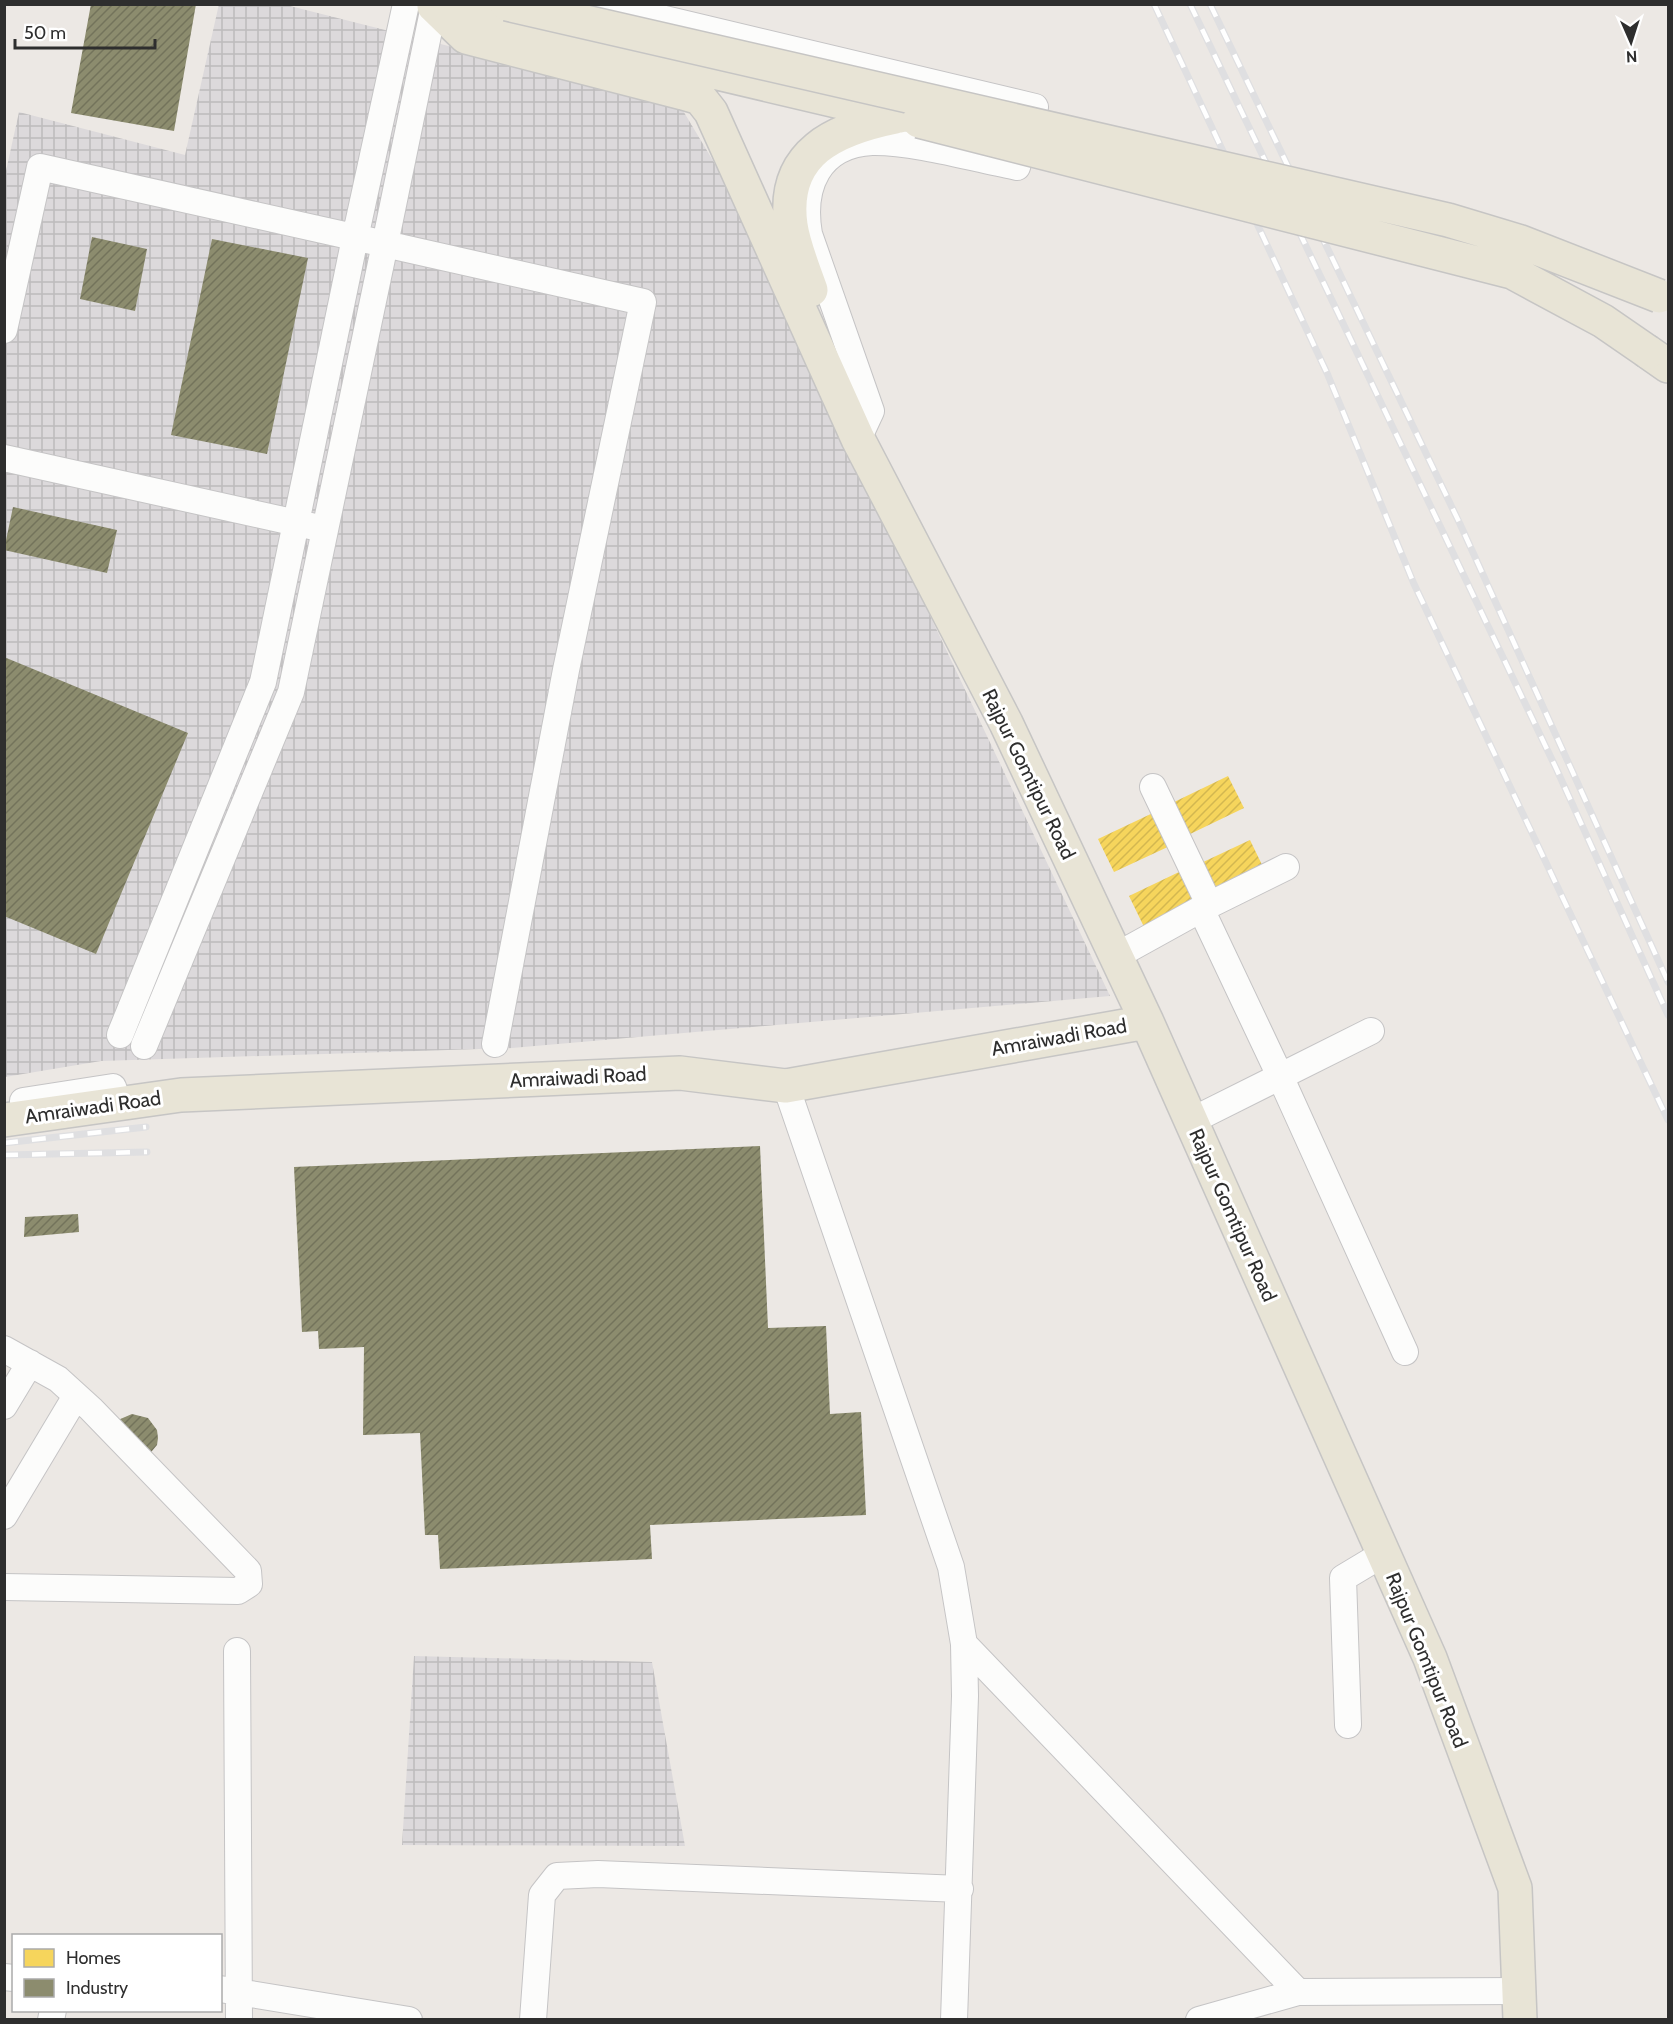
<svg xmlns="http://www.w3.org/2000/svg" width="1673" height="2024" font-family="Cabin,sans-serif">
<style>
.industrial{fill:url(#industrial-grid)}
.homes{fill:url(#homes-hatch)}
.industry{fill:url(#industry-hatch)}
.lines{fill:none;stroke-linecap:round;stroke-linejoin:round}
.minor-casing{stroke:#c5c4c5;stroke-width:28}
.major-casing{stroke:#c6c5c4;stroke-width:36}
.minor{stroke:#fcfcfb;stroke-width:26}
.major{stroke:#e8e4d6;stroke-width:33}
.rail-casing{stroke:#dfdfe1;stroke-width:7}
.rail{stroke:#fff;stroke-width:4.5;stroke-dasharray:14;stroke-linecap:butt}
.major-bridge-casing{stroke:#c6c5c4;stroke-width:36;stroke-linecap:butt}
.major-bridge{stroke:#e8e4d6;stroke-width:33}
.labels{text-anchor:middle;stroke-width:6;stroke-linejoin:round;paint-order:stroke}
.street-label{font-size:20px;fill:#2e2e2e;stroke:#fff}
</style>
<defs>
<pattern id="industrial-grid" width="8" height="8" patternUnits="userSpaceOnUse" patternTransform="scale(1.5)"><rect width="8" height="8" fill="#dcd9db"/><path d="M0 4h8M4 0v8" fill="none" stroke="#bdbbbc"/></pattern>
<pattern id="homes-hatch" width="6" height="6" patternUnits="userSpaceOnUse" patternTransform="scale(1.5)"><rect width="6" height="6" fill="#f6d55c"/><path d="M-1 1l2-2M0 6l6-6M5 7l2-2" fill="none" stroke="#d3b750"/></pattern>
<pattern id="industry-hatch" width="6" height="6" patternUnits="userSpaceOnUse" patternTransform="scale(1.5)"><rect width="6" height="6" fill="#8c8c6e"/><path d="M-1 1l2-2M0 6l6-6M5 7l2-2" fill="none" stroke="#73735b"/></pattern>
</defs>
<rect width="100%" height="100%" fill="#ece8e4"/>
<path class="industrial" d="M219 4 286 5 679 104 721 174 1110 996 512 1048 101 1061 5 1077 4 180 19 112 185 155Z
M414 1656 652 1662 685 1846 402 1845Z"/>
<path class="homes" d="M1228 776 1244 808 1186 836 1170 804Z
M1155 812 1172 845 1114 872 1098 839Z
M1250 840 1266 873 1215 897 1199 864Z
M1179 872 1196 907 1146 931 1129 896Z"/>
<path class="industry" d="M91 4H196L174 131 71 113Z
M92 237 147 249 135 311 80 299Z
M212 239 308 258 267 454 171 435Z
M13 507 117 530 107 573 4 550Z
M4 657 188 733 96 954 4 916Z
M760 1146 768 1328 826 1326 830 1414 861 1412 866 1515 650 1525 652 1559 440 1569 438 1535H425L420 1433 363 1435 364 1347 319 1349 318 1331 302 1332 294 1167Z
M78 1214 79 1232 24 1237 25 1217Z
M132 1414 148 1418 157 1430 158 1438 157 1445 147 1457 126 1460 113 1450 118 1420Z"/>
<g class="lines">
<g class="minor-casing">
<path id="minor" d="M602 4 1035 107 1017 167C976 159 912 141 872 142 818 145 801 187 809 234L871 411 858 439
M434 6 385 244 643 302 566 670 495 1044
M4 330 40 167 385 244 291 692 144 1046
M4 458 315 527
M1153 787 1209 904
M1201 909 1286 867
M1116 956 1201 909 1280 1076 1405 1352
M120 1035 263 682 355 238 406 4
M786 1086 951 1567 964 1644 965 1696 954 2020
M23 1101 113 1087 118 1103
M1191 1121 1371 1031
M4 1349 58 1379 91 1409 248 1571 249 1584 238 1591 4 1587
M4 1406 30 1363
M4 1516 76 1396
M964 1644 1298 1992
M237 1651 239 2020
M1348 1725 1343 1578 1383 1554
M4 1977 14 1978
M220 1989 409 2020
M51 2020 53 2010
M533 2020 542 1895 557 1876 598 1874 960 1889
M1199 2020 1298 1992 1519 1991"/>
</g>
<g class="major-casing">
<path id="major" d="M434 6 466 37 683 93 700 98 711 112 858 439 1006 723 1147 1022 1430 1658 1515 1888 1520 2020
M434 6 900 116
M811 290C804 270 794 246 791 225 781 152 836 129 895 117
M1648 352 1668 366
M4 1120 181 1095 680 1073 786 1086 1147 1022"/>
</g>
<use href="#minor" class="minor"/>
<use href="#major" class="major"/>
<g class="rail-casing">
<path id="rail" d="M1154 4 1327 373 1414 584 1668 1120
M1190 4 1556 768 1668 1015
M1210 4 1460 524 1668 982
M4 1143 146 1127
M4 1155 147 1152"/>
</g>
<use href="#rail" class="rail"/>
<g class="major-bridge-casing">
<path id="major-bridge" d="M507 4 1448 220 1521 242 1659 296
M919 121 1512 272 1603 321 1648 352"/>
</g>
<use href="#major-bridge" class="major-bridge"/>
</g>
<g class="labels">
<g class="street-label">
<text transform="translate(1029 774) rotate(64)" y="7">Rajpur Gomtipur Road</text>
<text transform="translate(1059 1037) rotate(-10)" y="7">Amraiwadi Road</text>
<text transform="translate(578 1077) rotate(-3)" y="7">Amraiwadi Road</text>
<text transform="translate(93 1107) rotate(-8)" y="7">Amraiwadi Road</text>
<text transform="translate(1233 1215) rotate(66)" y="7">Rajpur Gomtipur Road</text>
<text transform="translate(1427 1660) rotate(68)" y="7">Rajpur Gomtipur Road</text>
</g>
</g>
<rect width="1673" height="2024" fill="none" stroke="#2e2e2e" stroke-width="12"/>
<rect x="12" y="1934" width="210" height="78" fill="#ffffff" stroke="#ababab" stroke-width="1.5"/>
<rect x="24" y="1949" width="30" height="18" fill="#f6d55c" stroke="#ababab" stroke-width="1.5"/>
<text x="66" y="1964" font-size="18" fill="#2e2e2e">Homes</text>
<rect x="24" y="1979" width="30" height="18" fill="#8c8c6e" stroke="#ababab" stroke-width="1.5"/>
<text x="66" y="1994" font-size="18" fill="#2e2e2e">Industry</text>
<g transform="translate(1631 42) rotate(177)" stroke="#ffffff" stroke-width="4.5" paint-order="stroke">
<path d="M0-4.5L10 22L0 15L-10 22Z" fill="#2e2e2e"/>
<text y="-9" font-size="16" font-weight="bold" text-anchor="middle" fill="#2e2e2e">N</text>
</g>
<path d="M15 39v9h140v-9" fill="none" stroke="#2e2e2e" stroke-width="3"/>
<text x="24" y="39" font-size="18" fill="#2e2e2e" stroke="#ffffff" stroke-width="4.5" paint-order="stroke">50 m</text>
</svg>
